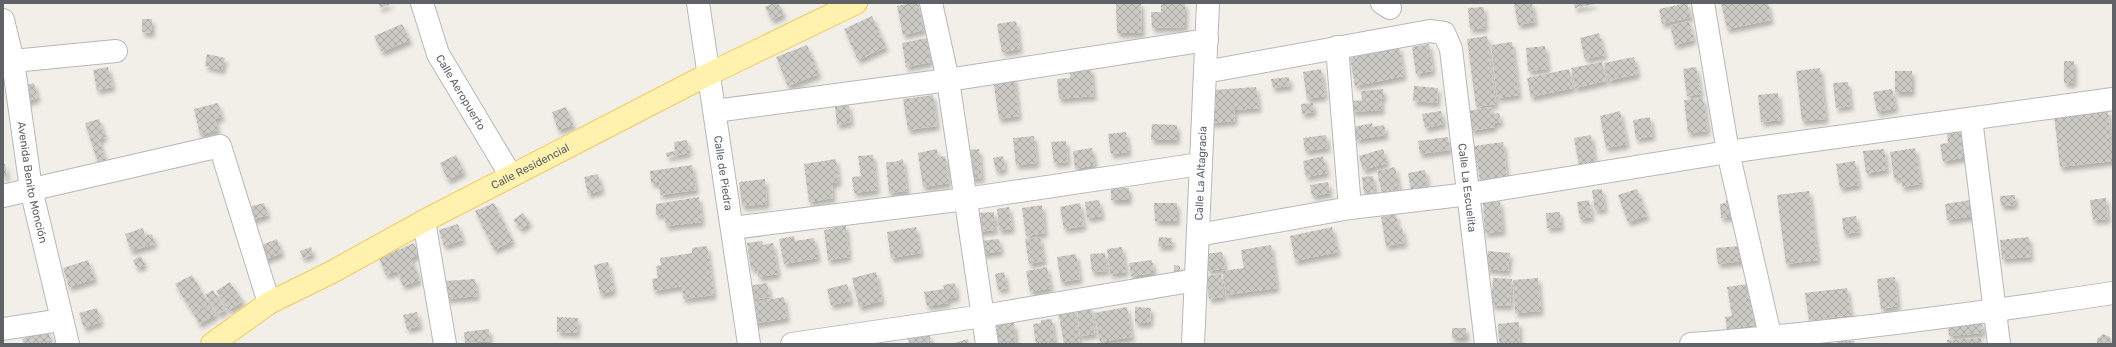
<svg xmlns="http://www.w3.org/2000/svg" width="2116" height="347" font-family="Rubik,sans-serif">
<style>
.building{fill:url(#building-cross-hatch);filter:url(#shadow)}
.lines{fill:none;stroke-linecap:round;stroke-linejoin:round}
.minor-casing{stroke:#b5b8bc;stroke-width:24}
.major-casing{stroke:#f2c960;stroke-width:24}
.minor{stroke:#fff;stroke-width:22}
.major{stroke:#fff2af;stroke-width:22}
.labels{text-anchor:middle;stroke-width:4;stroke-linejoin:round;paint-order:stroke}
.street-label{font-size:11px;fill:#5f6368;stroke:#fff}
</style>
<defs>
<pattern id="building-cross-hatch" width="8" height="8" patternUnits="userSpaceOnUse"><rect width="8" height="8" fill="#cccac5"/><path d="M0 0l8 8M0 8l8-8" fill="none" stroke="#a9a8a4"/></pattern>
<filter id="shadow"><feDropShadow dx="2.5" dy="4.5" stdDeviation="2" flood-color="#0004"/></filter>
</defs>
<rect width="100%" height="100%" fill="#f1efe8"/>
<path class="building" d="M379 3H393L380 8Z
M773 3H778L784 14 772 20 765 7Z
M912 3H918L924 30 903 35 897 6Z
M1116 3H1141L1142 33H1117Z
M1161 3H1185V27L1152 28 1151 12H1161Z
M1514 3H1532L1535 22 1518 25Z
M1574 3H1595V4L1575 8Z
M1687 3 1691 17 1662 24 1659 9Z
M1721 3H1768L1771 20 1727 29Z
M1484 7 1485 28 1470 29 1468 8Z
M872 16 886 47 858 60 844 29Z
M142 19H152V33L142 32Z
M1016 21 1020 49 1002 52 997 24Z
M1689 21 1694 40 1675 45 1670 26Z
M402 24 410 40 382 52 374 36Z
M1599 33 1605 55 1585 59 1580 38Z
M1487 36 1496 104 1476 107 1467 39Z
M927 38 931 62 906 67 902 43Z
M1512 42 1519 95 1497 98 1491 45Z
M1429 44 1433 71 1416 74 1412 47Z
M807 45 819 74 788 86 776 57Z
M1399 46 1404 76 1355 86 1350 58Z
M1545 46 1548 69 1528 71 1526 48Z
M207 54 225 58 222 70 205 66Z
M1634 57 1638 74 1608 81 1604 63Z
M2064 61H2074V83H2064Z
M1602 62 1606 81 1575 88 1571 68Z
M108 67 113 87 97 90 93 70Z
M1696 67 1701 94 1687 96 1683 69Z
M1091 68 1094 96 1059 99 1057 79 1070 78V70Z
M1820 68 1826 119 1802 121 1796 71Z
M1321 69 1325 96 1307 99 1303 72Z
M1569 69 1573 88 1531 97 1527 78Z
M1895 71H1912V92H1895Z
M1014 76 1019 116 999 119 993 79Z
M1289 77 1290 86 1273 88 1271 79Z
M1848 82 1851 106 1836 108 1833 83Z
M34 83 38 98 25 102 21 86Z
M1414 86 1438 88 1437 103 1413 101Z
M1256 87 1259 108 1234 110 1235 121 1210 123 1209 107H1216L1214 90Z
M1383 89 1384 98 1362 100 1361 91Z
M1892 89 1896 108 1877 112 1873 92Z
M1778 93 1781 120 1761 122 1758 95Z
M933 95 937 126 908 130 903 99Z
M1703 98 1708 131 1688 133 1684 100Z
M1381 99 1382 110 1352 112 1351 101Z
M218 103 222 117 215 119 218 130 200 135 194 109Z
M1313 103 1314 112 1302 114 1301 104Z
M849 105 851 122 837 125 835 107Z
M566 107 573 125 558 130 552 112Z
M1491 107 1493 114 1499 113 1501 122 1494 123 1495 127 1471 131 1468 111Z
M2108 110 2113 161 2060 167 2054 115Z
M1441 111 1444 124 1425 128 1422 114Z
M1620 111 1627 144 1606 148 1600 116Z
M1650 117 1653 136 1636 139 1633 120Z
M99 119 105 137 99 139 106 161 98 163 85 123Z
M1372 123 1373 127 1384 125 1386 135 1356 140 1354 127Z
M1152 124 1177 125V140H1151Z
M1964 130 1968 157 1943 161 1940 144 1948 143 1947 133Z
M1126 132 1129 152 1111 154 1108 134Z
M1326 135 1328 148 1305 151 1303 138Z
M1591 135 1595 162 1579 165 1574 138Z
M1034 136 1037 163 1016 165 1013 138Z
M1448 137 1450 150 1420 154 1418 141Z
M687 140 689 153 667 157 666 153 675 151 674 142Z
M1066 141 1068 162 1054 163 1051 142Z
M1503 142 1507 177 1480 181 1474 146Z
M1092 148 1095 165 1075 169 1073 151Z
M1915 148 1921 184 1902 187 1901 178H1894L1890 152Z
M937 149 938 157 945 156 949 183 923 187 918 153Z
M979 149 982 178 971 179 968 150Z
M1383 149 1387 163 1363 170 1359 156Z
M1884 149 1887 170 1866 173 1863 151Z
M456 155 464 172 448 180 440 163Z
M873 155 877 190 854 193 852 177 861 176 858 156Z
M1003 156 1005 169 996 171 993 158Z
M1323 156 1327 173 1306 177 1303 161Z
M836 159 839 182 832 183 833 198 809 202 804 164Z
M903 159 907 191 889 193 886 162H894Z
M1855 161 1859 185 1840 188 1836 164Z
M3 164H5L7 177H3Z
M692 165 696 190 660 195 659 183H651L650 171Z
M1395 167 1400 190 1382 194 1377 171Z
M1425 170 1429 192 1412 195 1408 173Z
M598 174 602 190 588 194 584 177Z
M1373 176 1375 192 1364 193 1362 177Z
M765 179 767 204 742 206 739 182Z
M1328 182 1330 193 1312 196 1310 185Z
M1111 187 1129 188V200H1111Z
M1602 189 1605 209 1595 210 1592 190Z
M1637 189 1647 216 1628 222 1618 195Z
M1809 191 1818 260 1786 264 1777 195Z
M2015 195V205L2001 206 2000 196Z
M699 197 702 222 666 226 664 214 656 215V204Z
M2106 198 2108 219 2093 220 2090 200Z
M1732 199 1734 216 1721 218 1720 204 1726 203V200Z
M1099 200 1102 216 1087 218 1085 202Z
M1589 200 1592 217 1580 219 1577 202Z
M1971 200 1974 216 1947 220 1945 204Z
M1500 201 1503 231 1485 233 1483 203Z
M264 203 268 215 248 221 244 208Z
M494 203 513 241 494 250 475 211Z
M1080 203 1084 226 1064 229 1060 207Z
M1154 203H1177V221H1155Z
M1042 205 1045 233 1026 236 1022 208Z
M1009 207 1012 229 999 230 997 209Z
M994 212 995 230 977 232 976 213Z
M1560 212 1561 227 1547 228 1546 213Z
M523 213 530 223 521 229 513 220Z
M1396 214 1398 228 1402 227 1405 243 1386 246 1381 217Z
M1856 216 1859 232 1844 234 1842 218Z
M458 224 463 240 444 246 439 230Z
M846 225 849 257 828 260 824 230Z
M916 227 921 253 891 258 887 232Z
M1332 227 1338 252 1295 261 1290 236Z
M143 228 145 236 152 234 155 244 131 251 125 234Z
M794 236 795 241 814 238 818 258 784 264 779 239Z
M1040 237 1044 261 1029 264 1025 239Z
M1159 237 1172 238 1171 246H1158Z
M2029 237 2031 257 2002 259 2000 240Z
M277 239 282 253 264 260 259 246Z
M999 239 1001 251 983 254 980 241Z
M762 241 763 245 773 243 778 274 758 277 757 268 751 269 747 243Z
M414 243 419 254 411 258 420 280 403 286 397 271 386 275 379 258Z
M1271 245 1277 288 1226 295 1222 271 1244 268 1241 250Z
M707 246 714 295 683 299 682 286 654 291 652 279 658 278 656 266 661 265 660 258 692 253V248Z
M1741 246 1743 261 1718 264 1716 248Z
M311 247 313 254 303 258 300 251Z
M1122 247 1126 272 1110 274 1107 249Z
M1488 251 1510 253 1508 271 1486 269Z
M1222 252 1225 268 1208 271 1205 254Z
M1105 253 1107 271 1092 272 1090 254Z
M1076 254 1080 279 1061 282 1057 257Z
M141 256 145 265 137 268 133 260Z
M88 260 95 279 69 287 63 268Z
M1152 260 1154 273 1131 276 1129 263Z
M608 262 614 291 600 294 594 265Z
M1174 265 1180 266V272H1174Z
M1047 267 1051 288 1030 292 1026 271Z
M876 272 882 301 859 307 852 278Z
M1004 272 1007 288 998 290 995 274Z
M1221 274 1224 297 1209 299 1206 276Z
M192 275 209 304 193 313 175 284Z
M1895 277 1898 306 1881 309 1877 279Z
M1493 278 1512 279 1510 306 1491 305Z
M1538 278 1541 311 1515 313 1513 280Z
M475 279 477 296 447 299 445 281Z
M230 282 243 301 229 310 216 291Z
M767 283 770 297 750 301 748 286Z
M955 283 957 297 947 299 948 303 927 306 924 292 944 289 943 285Z
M847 284 851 301 831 305 827 289Z
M1747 284 1754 325 1727 329 1725 317 1732 316 1727 287Z
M1847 288 1851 315 1809 321 1805 293Z
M213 290 226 310 218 314 205 295Z
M784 297 787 318 753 324 749 303Z
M210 305 216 315 199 324 194 314Z
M1074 307 1080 344H1064L1058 310Z
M1091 307 1095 334 1080 336 1077 309Z
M1127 307 1132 337 1100 342 1094 313Z
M1135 307 1151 308 1150 323H1135Z
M97 308 101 322 84 328 79 313Z
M417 312 420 326 407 329 403 315Z
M557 317 578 318 577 333 557 332Z
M1052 319 1055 344H1036L1033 324 1041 323V320Z
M1519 322 1520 344H1499L1498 324Z
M1982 322 1983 333 1949 336 1948 324Z
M1014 323 1016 344H998L996 324Z
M1452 328H1466V338H1452Z
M489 329 490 341 465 343 464 332Z
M47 330 53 344H24L22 339Z
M2103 334 2110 337 2112 344H2097V339Z
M930 335 931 344H909L908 338Z
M1981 338 1982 344H1947V340Z
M968 339 969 344H954V343Z
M1837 341H1854V344H1837Z"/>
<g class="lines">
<g class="minor-casing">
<g id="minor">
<path id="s1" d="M422 3 438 54 511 176"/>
<path id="s2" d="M698 3 749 344"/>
<path d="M931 3 948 80 987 344"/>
<path d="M1382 3 1390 8"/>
<path d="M1703 3 1728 152 1772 344"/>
<path id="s3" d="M3 20 13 61 31 189 68 344"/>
<path d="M1337 47 1350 208"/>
<path d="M13 61 116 51"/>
<path id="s4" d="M1205 72 1430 31 1444 33 1451 49 1486 344"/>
<path d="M715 111 948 80 1207 40"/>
<path d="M1971 119 1999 344"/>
<path d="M3 196 220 146 269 303"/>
<path d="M424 221 445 344"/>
<path d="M732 228 966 199 1200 164"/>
<path d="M1198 235 1350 208 1469 194 1728 152 2113 99"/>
<path d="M3 329 61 320"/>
<path d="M792 344 983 316 1196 280"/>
<path id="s5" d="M1193 344 1208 3"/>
<path d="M1691 344C1832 333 1973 314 2113 293"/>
</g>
</g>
<g class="major-casing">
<g id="major">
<path id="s6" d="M212 344 269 303 332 272 424 221 707 75 856 3"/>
</g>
</g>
<use href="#minor" class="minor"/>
<use href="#major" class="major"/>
</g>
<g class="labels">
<g class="street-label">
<text dy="4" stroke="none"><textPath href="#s1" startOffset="98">Calle Aeropuerto</textPath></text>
<text dy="4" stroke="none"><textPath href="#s6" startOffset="365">Calle Residencial</textPath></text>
<text dy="4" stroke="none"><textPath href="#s2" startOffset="172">Calle de Piedra</textPath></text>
<text dy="4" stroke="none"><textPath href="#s5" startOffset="171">Calle La Altagracia</textPath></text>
<text dy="4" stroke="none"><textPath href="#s3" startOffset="165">Avenida Benito Monción</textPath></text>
<text dy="4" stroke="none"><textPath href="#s4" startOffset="400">Calle La Escuelita</textPath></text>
</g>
</g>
<rect width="2116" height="347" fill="none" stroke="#5f6368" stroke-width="8"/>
</svg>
